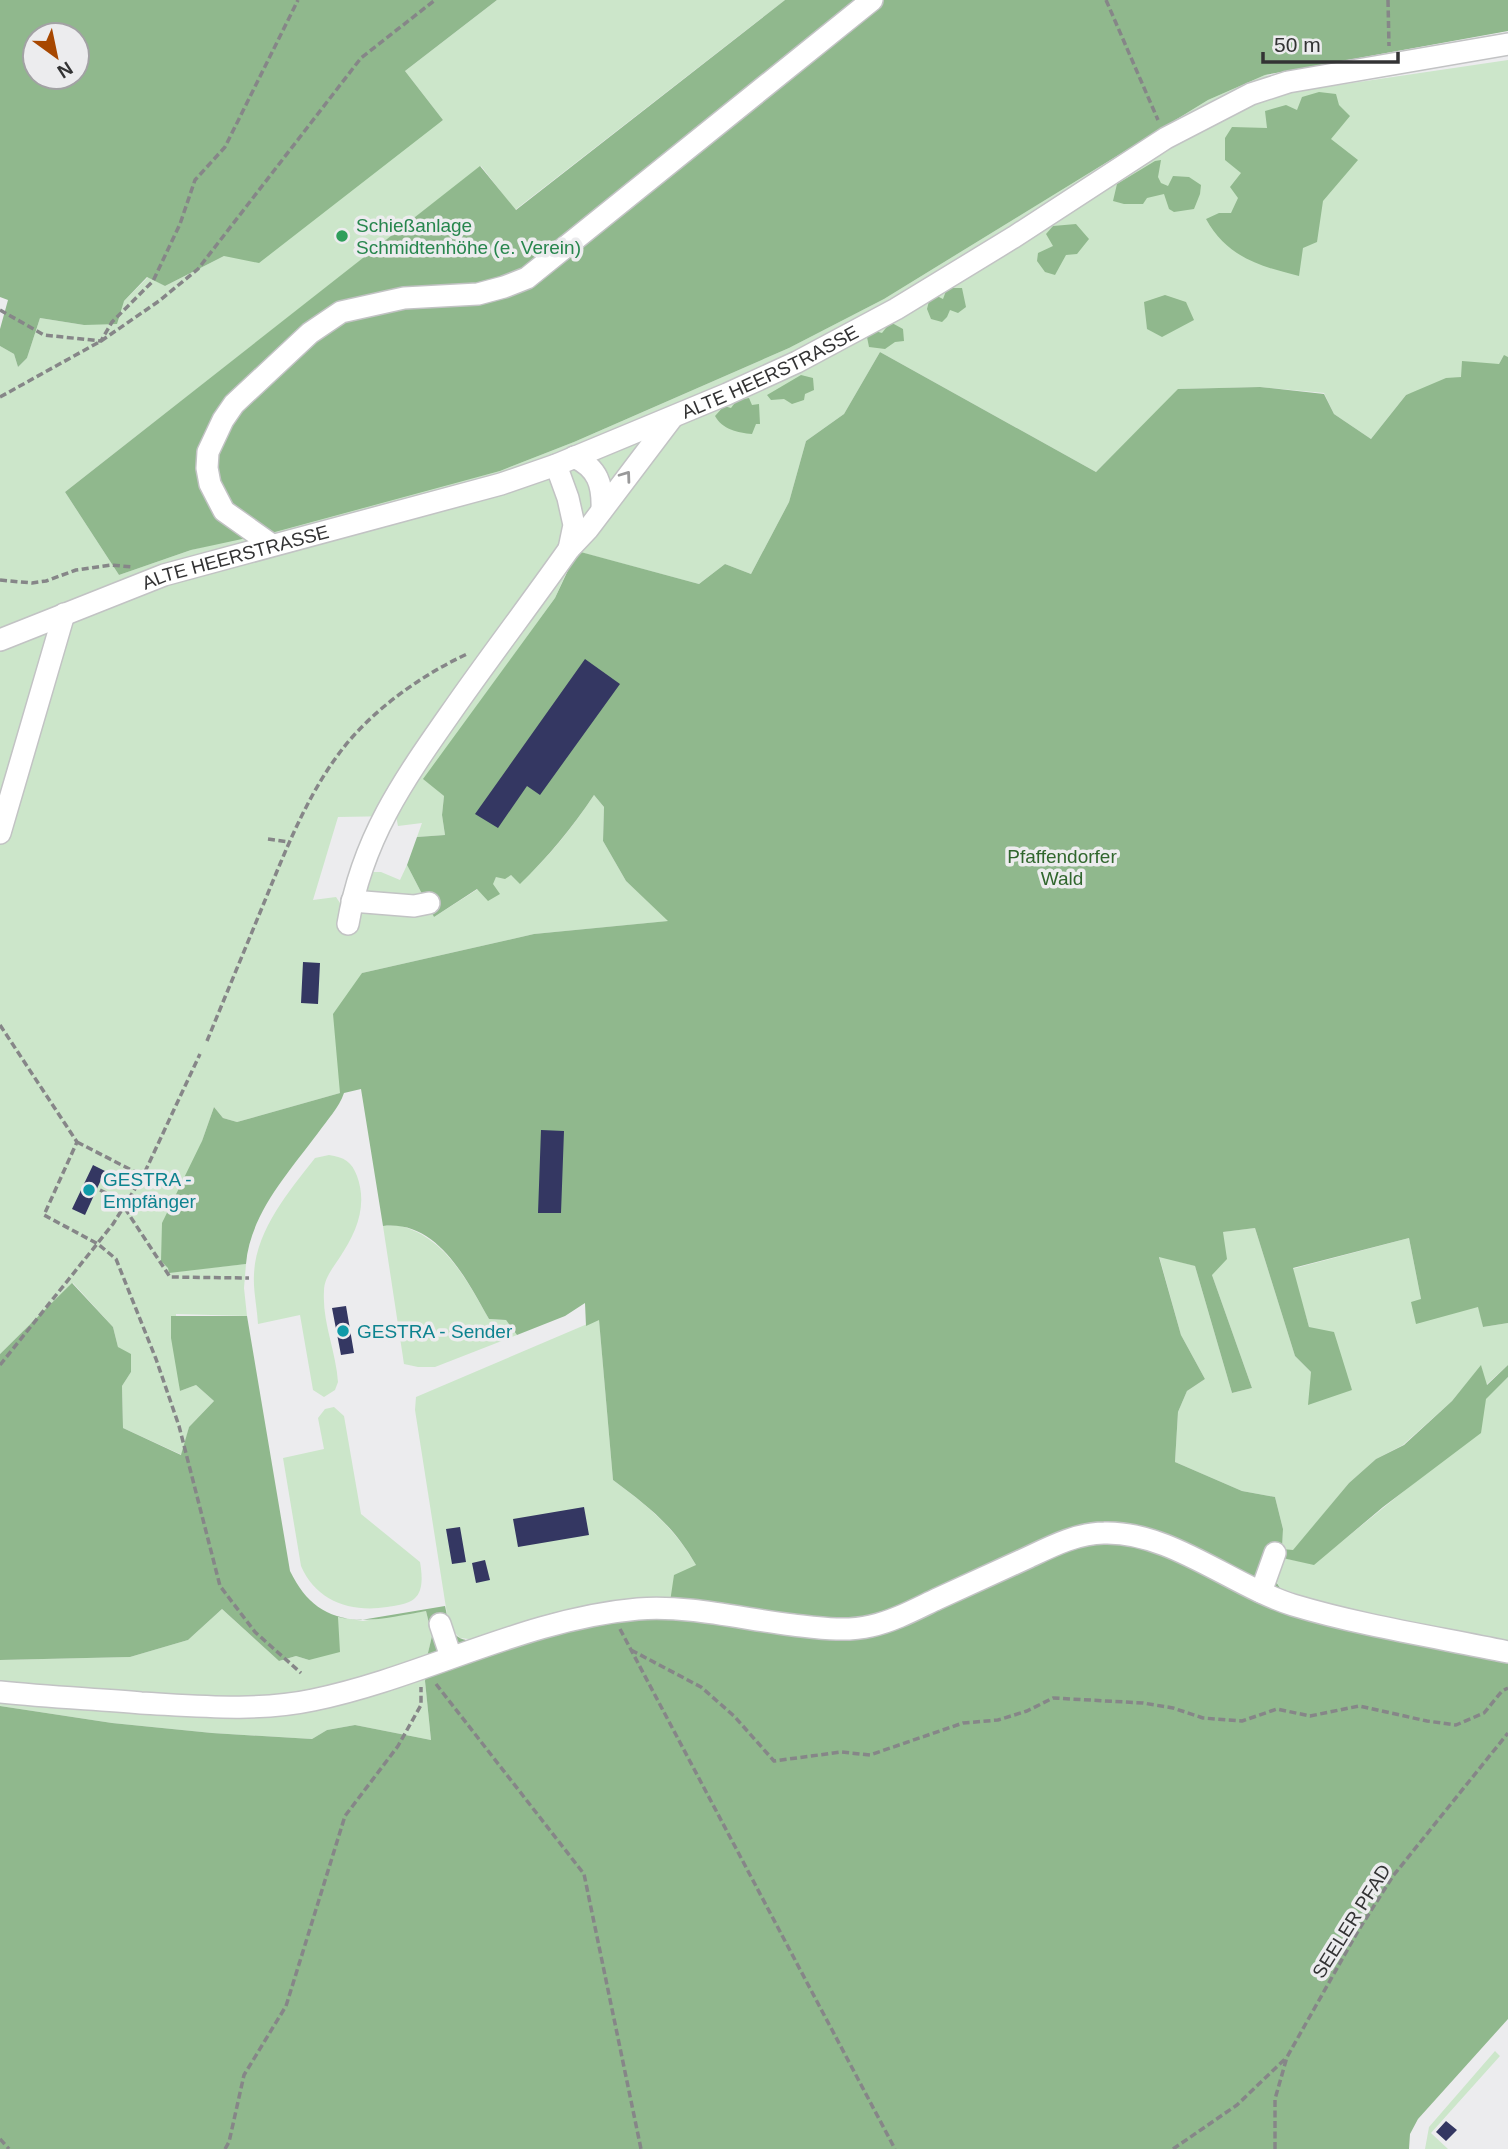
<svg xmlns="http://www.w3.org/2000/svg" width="1508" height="2149" font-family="Arial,sans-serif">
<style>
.green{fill:#cce6ca}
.forest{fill:#90b88d;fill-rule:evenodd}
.building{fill:#343762}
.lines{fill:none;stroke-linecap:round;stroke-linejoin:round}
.minor-casing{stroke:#c2c3c4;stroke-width:24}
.path{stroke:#868688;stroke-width:3.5;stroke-dasharray:7 3.5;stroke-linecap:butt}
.minor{stroke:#fff;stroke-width:21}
.oneway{stroke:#99999a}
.leisure-dot{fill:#2e9e5b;stroke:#ececee;stroke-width:2.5}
.culture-dot{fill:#0f9aa8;stroke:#ececee;stroke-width:2.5}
.labels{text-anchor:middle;stroke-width:7;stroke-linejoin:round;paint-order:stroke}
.leisure-label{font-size:19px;fill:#27864d;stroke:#ececee;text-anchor:start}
.street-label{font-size:19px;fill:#333334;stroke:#ececee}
.park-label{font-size:19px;fill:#30662d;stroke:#ececee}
.culture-label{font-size:19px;fill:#0d838f;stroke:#ececee;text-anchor:start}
</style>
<rect width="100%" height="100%" fill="#ececee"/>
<path class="green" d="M497 0H785L515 210 481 166 65 492 119 575 191 550 500 471 574 442 789 348 884 299 1208 100 1265 75 1325 87 1508 60V357L1504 356 1499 364 1406 395 1371 439 1334 414 1324 393 1260 387 1179 389 1096 472 880 352 844 414 806 441 789 502 751 574 725 564 699 584 576 551 555 598 424 779 444 796 442 815 445 835 417 837 422 823 398 826 396 816 338 817 313 900 336 897 342 906 372 872H381L400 880 407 865 434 917 478 889 492 884 496 877 511 875 520 883C549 857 572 828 594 795L604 807 603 841 626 881 669 921 534 934 362 973 340 1093 237 1122 223 1118 214 1107 202 1141 169 1272 246 1264 244 1288 247 1316 176 1314 180 1391 196 1385 214 1401 189 1427 182 1455 123 1428 122 1386 131 1372 118 1347 113 1327 73 1283 0 1354V346L14 354 18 367 27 358 40 318 84 325 124 301 148 277 165 286 224 256 443 120 405 71Z
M329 1155C344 1157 352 1162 357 1176 368 1206 356 1233 340 1257 333 1268 324 1278 324 1291 322 1322 336 1351 338 1382L335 1390 324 1397 313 1390 300 1315 258 1324C257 1307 253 1290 254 1274 256 1230 289 1191 315 1158Z
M397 1225C445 1236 466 1279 489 1319L506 1320 517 1335 435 1367H418L404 1364 383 1226Z
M1255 1228 1295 1356 1311 1372 1352 1390 1309 1327 1292 1269 1409 1238 1421 1299 1479 1307 1483 1327 1508 1323V1365L1486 1385 1481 1366 1452 1401 1403 1445 1376 1459 1349 1483 1293 1551 1282 1549 1283 1529 1275 1497 1242 1491 1175 1462 1178 1412 1187 1391 1205 1379 1181 1335 1159 1256 1195 1266 1232 1393 1252 1388 1212 1275 1222 1232Z
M599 1319 613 1480C649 1507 673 1526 696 1565L670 1602 587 1606 548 1614 477 1640 460 1638 449 1627 415 1410 416 1397Z
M1508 1377V1643L1328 1605 1280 1588 1274 1576 1278 1557 1314 1564 1425 1474 1486 1398Z
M334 1407 344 1416 361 1514 420 1562C422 1574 424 1591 414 1599 408 1604 395 1606 387 1607 351 1613 316 1601 301 1566L283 1458 324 1449 318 1418 325 1409Z
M222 1609 279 1661 296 1656 309 1660 337 1617 363 1621 426 1611 432 1636 427 1657 425 1681 431 1740 355 1725 327 1730 312 1739 212 1733 112 1723 0 1706V1660L130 1657 188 1640Z
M1495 2051 1500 2056 1431 2133 1448 2149H1425L1429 2127Z"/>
<path class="forest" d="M0 0H497L405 71 443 120 259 263 224 256 165 286 147 277 124 301 117 324 84 325 40 318 27 358 18 367 14 354 0 346V329L8 300 0 297ZM35 35H77V77H35Z
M785 0H1508V31L1265 75 1208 100 884 299 789 348 574 442 500 471 275 532 191 550 119 575 65 492 480 166 516 210Z
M1319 92 1336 94 1339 105 1350 116 1331 139 1358 160 1323 201 1317 242 1303 248 1299 276C1259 266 1227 257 1206 219L1219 213H1231L1238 198 1230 187 1241 173 1225 160V138L1232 127 1267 128 1265 111 1286 105 1297 110 1302 97Z
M1161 160 1158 177 1161 183 1168 186 1173 176 1189 177 1201 185 1200 194 1194 209 1174 212 1169 209 1164 194 1147 198 1143 204H1124L1113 201 1117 184 1155 161Z
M1076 224 1089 239 1077 254 1066 255 1055 275 1045 272 1037 261 1038 253 1053 246 1046 234 1053 226Z
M952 288H962L966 307 958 313 950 310 947 317 942 322 931 319 927 309 929 301 937 296 943 299 946 291Z
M1165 295 1186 302 1194 320 1162 337 1147 329 1144 302Z
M892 323 903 329 904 341 895 342 885 349 869 347 867 337 875 331 882 333 889 324Z
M880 352 1096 472 1178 389 1260 387 1324 394 1334 414 1371 439 1406 395 1446 378 1461 377 1462 361 1499 364 1504 355 1508 357V1323L1483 1327 1478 1307 1416 1324 1411 1302 1421 1299 1409 1238 1293 1268 1309 1327 1334 1332 1352 1390 1308 1405 1311 1372 1295 1356 1255 1228 1223 1232 1227 1259 1212 1275 1252 1388 1232 1393 1195 1266 1159 1257 1181 1335 1205 1379 1187 1391 1178 1412 1175 1462 1242 1491 1275 1497 1283 1529 1282 1549 1293 1550 1349 1483 1376 1459 1404 1445 1452 1401 1481 1365 1487 1385 1508 1365V1377L1486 1399 1481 1433 1383 1507 1314 1565 1278 1557 1275 1580 1280 1588 1287 1592 1328 1605 1508 1643V2019L1418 2119 1410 2134 1409 2149H0V1706L112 1723 212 1733 312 1739 327 1730 355 1725 431 1740 425 1681 427 1657 432 1636 426 1611C397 1616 367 1624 338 1617L340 1652 309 1660 296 1656 279 1661 222 1609 188 1640 130 1657 0 1660V1354L72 1283 113 1327 118 1347 131 1354V1372L122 1386 123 1428 181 1455 189 1427 214 1401 196 1385 180 1391 171 1338V1316H247L290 1571C306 1603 325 1618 361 1620L445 1606C448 1619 449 1637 466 1640 486 1643 530 1618 552 1613 592 1604 630 1603 670 1602L674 1575 696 1565C673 1525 649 1507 613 1480L599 1320 586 1326 585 1303 565 1316 517 1335 506 1320 489 1319C466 1279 438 1220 383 1226L361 1089 344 1093C339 1108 327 1120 318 1133 289 1172 250 1214 246 1264L169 1273 168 1268 161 1261 162 1223 202 1141 214 1107 223 1118 237 1122 340 1093 333 1014 362 973 534 934 668 921 626 881 603 841 604 807 594 795C572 828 548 857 520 884L511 875 505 879 496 877 493 884 500 894 488 901 477 889 434 917 407 865 417 837 445 835 442 815 444 796 423 779 555 598 577 551 699 584 725 564 751 574 789 502 806 441 844 414Z
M801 375 813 378 814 390 805 394 804 400 792 404 784 399 771 400 767 395Z
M749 398 752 405 759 404 760 424H756L752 434C738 433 722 429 715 416L724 406 731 408 737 400Z"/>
<path class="building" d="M585 659 620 684 540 795 527 786 498 828 475 814Z
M303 962 320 963 318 1004 301 1003Z
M541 1130 564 1131 561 1213H538Z
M93 1165 105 1171 85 1215 72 1209Z
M346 1306 354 1353 341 1355 332 1308Z
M584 1507 589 1535 518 1547 513 1519Z
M460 1527 466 1562 452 1564 446 1529Z
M485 1560 490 1580 476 1583 472 1563Z
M1446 2121 1457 2130 1446 2141 1436 2132Z"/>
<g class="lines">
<g class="minor-casing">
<g id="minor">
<path d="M574 457C598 468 603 485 602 510"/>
<path d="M556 465 568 498 574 525 569 549"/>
<path d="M272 545 224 511 210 484 207 468 208 452 223 420 234 404 310 333 341 312 404 298 478 294 504 287 527 278 872 0"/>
<path id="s1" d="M0 640 164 575 501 484 556 465 727 394 797 362 896 309 1014 237 1166 138 1251 94 1288 82 1508 44"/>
<path d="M0 833 64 614"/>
<path d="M352 901 414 906 429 903"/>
<path d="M348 924C363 834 408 774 459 701 495 650 533 600 569 549L588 529 672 418"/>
<path d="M1261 1592 1275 1553"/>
<path d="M440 1624 451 1657"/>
<path d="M0 1692C47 1697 94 1699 141 1703 198 1706 257 1712 313 1700 424 1677 524 1619 638 1609 689 1605 742 1619 793 1625 820 1628 845 1632 871 1626 894 1621 916 1609 937 1599 968 1585 999 1571 1029 1557 1052 1546 1078 1533 1104 1533 1170 1531 1232 1586 1293 1605 1363 1626 1436 1637 1508 1652"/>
</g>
</g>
<path class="path" d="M1106 0 1158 120
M1388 0 1389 46
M0 310 44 335 101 341 112 322 153 281 180 224 195 180 225 147 298 0
M0 397 101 341 159 301 198 269 361 58 435 0
M0 580 32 583 46 581 76 570 111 565 132 567
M268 839 289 842
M0 1025 77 1142 44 1215 98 1244 116 1259 156 1359 179 1426 220 1586 255 1632 301 1673
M207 1041C227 992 248 942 268 893 289 842 310 790 344 747 375 708 422 675 467 654
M77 1142 143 1176
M100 1190 116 1198 124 1207 170 1277 249 1278
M0 1365 113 1224 143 1176 200 1054
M620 1629 895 2149
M631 1650 701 1687 734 1716 774 1761 841 1752 870 1755 963 1723 998 1720 1027 1711 1053 1698 1143 1703 1173 1708 1203 1718 1242 1721 1277 1709 1310 1716 1359 1706 1427 1721 1456 1725 1484 1713 1502 1691 1508 1688
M436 1684 584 1874 641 2149
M0 2139 9 2149
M225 2149 229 2142 244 2075 286 2006 345 1816 398 1746 421 1705V1687
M1173 2149 1237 2105 1286 2058
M1275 2149V2099L1287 2057 1358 1931 1393 1876 1508 1733"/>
<use href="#minor" class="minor"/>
</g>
<defs><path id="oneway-chevron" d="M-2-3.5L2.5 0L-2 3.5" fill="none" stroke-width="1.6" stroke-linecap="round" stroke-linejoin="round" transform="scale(1.75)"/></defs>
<use class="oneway" href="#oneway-chevron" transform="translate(626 476) rotate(-54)"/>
<circle class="leisure-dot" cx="342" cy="236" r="7"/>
<g class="culture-dot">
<circle cx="89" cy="1190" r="7"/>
<circle cx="343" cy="1331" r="7"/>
</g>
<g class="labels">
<g class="leisure-label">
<text x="356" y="232">Schießanlage<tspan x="356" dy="22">Schmidtenhöhe (e. Verein)</tspan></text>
</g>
<g class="street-label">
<text dy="7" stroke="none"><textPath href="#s1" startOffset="817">ALTE HEERSTRASSE</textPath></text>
<text dy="7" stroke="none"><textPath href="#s1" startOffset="250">ALTE HEERSTRASSE</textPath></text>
<text transform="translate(1351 1921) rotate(-58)" y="7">SEELER PFAD</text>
</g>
<g class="park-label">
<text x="1062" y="863">Pfaffendorfer<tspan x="1062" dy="22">Wald</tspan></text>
</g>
<g class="culture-label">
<text x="103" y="1186">GESTRA -<tspan x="103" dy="22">Empfänger</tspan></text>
<text x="357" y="1338">GESTRA - Sender</text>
</g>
</g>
<g transform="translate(56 56) rotate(147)"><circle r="33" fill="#ececee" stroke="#a2a2a4" stroke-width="2"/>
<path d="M0-5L12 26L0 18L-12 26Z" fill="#a74700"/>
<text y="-10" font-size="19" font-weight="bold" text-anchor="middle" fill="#333334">N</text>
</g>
<path d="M1263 52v10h135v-10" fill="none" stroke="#333334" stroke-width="3.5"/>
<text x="1274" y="52" font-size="21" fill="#333334" stroke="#ececee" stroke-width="5" paint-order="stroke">50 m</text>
</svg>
